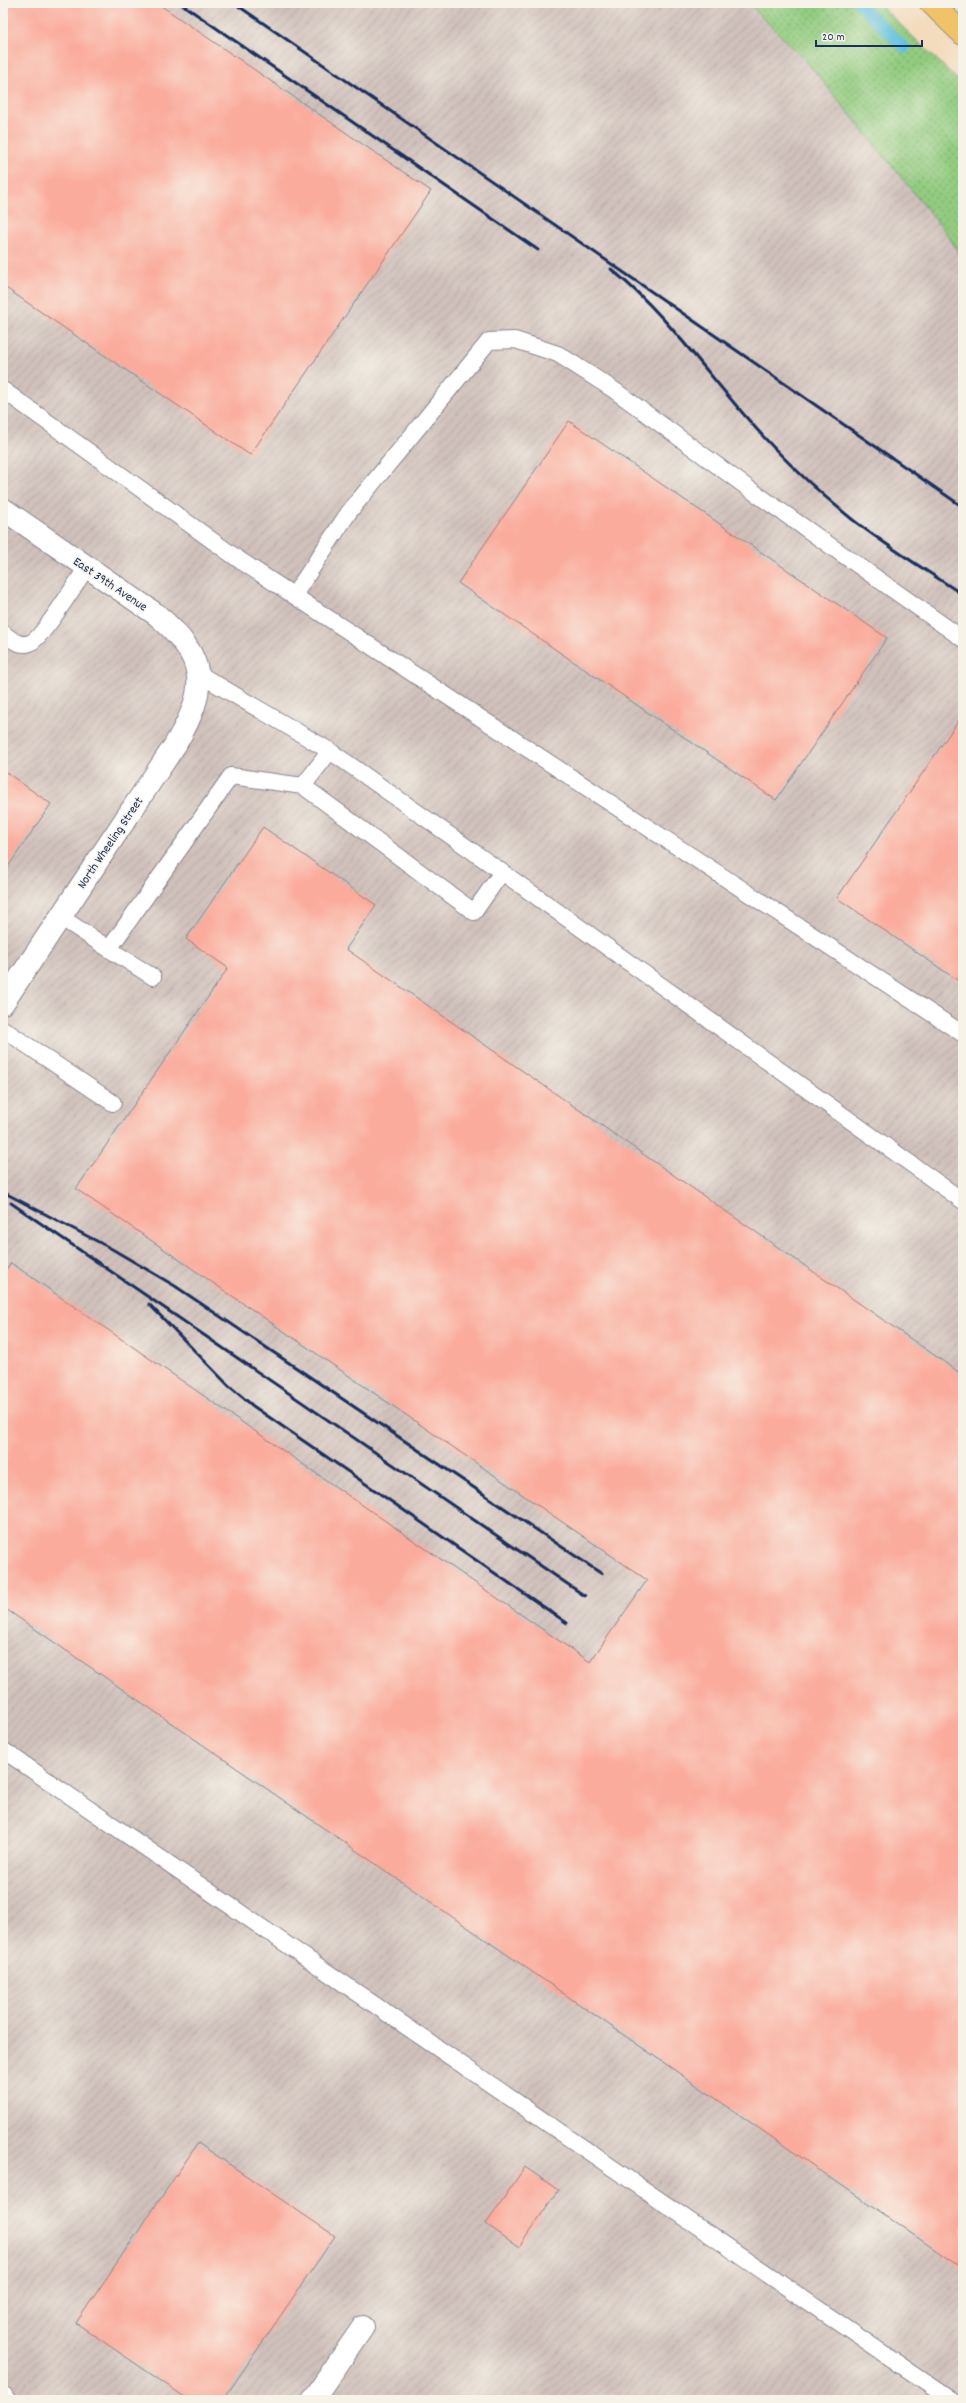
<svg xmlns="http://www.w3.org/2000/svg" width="966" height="2403" font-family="Dekko,sans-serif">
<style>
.industrial{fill:url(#industrial-furrows)}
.green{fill:url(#green-dots);stroke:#577e6f}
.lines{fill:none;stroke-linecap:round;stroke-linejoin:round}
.stream{stroke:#61c1df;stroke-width:11}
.building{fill:#faab9b}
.lane-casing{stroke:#87858d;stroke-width:18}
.street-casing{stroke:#87858d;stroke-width:24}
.highway-casing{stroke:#87858d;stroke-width:24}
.lane{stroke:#fff;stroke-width:16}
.street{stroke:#fff;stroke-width:22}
.highway{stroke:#f1c369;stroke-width:22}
.rail{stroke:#1b2f5e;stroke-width:3}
.labels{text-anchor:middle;stroke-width:3;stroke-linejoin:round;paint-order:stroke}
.street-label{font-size:13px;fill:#1b2f5e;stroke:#f7f3e8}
</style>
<defs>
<pattern id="industrial-furrows" width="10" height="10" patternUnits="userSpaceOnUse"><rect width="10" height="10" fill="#cfc0ba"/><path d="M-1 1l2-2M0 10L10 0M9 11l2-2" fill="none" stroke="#b1a5a2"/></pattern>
<pattern id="green-dots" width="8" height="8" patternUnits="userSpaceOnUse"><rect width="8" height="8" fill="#93cc80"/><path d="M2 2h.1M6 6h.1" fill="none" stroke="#77a66c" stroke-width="1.8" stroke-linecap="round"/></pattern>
</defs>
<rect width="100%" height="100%" fill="#f7f3e8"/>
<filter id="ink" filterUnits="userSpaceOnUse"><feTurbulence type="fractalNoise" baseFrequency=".025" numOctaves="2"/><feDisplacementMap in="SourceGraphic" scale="8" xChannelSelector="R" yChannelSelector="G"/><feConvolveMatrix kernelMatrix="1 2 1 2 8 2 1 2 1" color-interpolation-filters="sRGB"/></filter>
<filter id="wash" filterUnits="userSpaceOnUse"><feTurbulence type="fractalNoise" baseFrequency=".012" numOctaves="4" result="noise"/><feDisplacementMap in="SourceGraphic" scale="16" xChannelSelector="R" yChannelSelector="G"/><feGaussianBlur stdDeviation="0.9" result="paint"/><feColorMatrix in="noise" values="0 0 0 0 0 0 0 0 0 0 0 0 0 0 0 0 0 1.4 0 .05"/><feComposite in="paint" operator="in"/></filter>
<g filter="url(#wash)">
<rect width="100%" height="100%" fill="#f3dbbc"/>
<path class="industrial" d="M3 3H748L808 63 945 231 963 259V2400H3Z"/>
<path class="green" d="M748 3H878L963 85V259L945 231 808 63Z"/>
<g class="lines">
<path class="stream" d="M858 3 905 48"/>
</g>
<g id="blocks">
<path class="building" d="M3 3H157L431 191 250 455 3 286Z
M569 421 887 638 776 800 458 583Z
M963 714V984L837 898Z
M3 770 51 804 3 874Z
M263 827 376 905 346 949 963 1375V2269L3 1607V1274L11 1263 590 1662 647 1580 76 1189 228 968 186 939Z
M198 2143 335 2236 223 2400H189L76 2323Z
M525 2167 558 2190 519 2247 486 2224Z"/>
</g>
</g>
<g filter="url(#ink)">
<use href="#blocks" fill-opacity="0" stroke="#87858d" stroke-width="1"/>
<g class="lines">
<g class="lane-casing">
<path id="lane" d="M3 390 238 559 963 1034
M294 595 349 512 489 341 515 340 558 354 614 390 748 488 963 639
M3 633C11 639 19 647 30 643 42 639 78 580 87 567
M303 786 474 912 502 872 330 751
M502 872 963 1201
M59 916 109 949 231 776 303 786 330 751 199 674
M109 949 153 977
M3 1029 113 1103
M3 1750 951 2400"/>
</g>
<g class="street-casing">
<path id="street" d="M3 509 157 615C208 659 209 688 175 745L3 1003
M3 2398 5 2400
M313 2400 363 2327"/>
</g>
<g class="highway-casing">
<path id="highway" d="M931 3 963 34"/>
</g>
<use href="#lane" class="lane"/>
<use href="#street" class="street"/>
<use href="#highway" class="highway"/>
<path class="rail" d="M180 3 538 250
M234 3 963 507
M611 269C675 321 719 392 776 450 800 475 826 498 853 520 888 547 926 570 963 595
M3 1192 112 1249 175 1286 602 1574
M11 1203 585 1596
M149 1304 228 1385 253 1406 567 1623"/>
</g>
</g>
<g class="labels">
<g class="street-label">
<text transform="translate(111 583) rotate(34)" y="5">East 39th Avenue</text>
<text transform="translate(109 842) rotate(-56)" y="5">North Wheeling Street</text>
</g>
</g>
<rect width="966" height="2403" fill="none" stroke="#f7f3e8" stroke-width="16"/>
<path d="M816 40v6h106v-6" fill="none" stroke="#1b2f5e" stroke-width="2"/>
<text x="822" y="40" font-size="12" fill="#1b2f5e" stroke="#f7f3e8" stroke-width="3" paint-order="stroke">20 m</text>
</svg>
